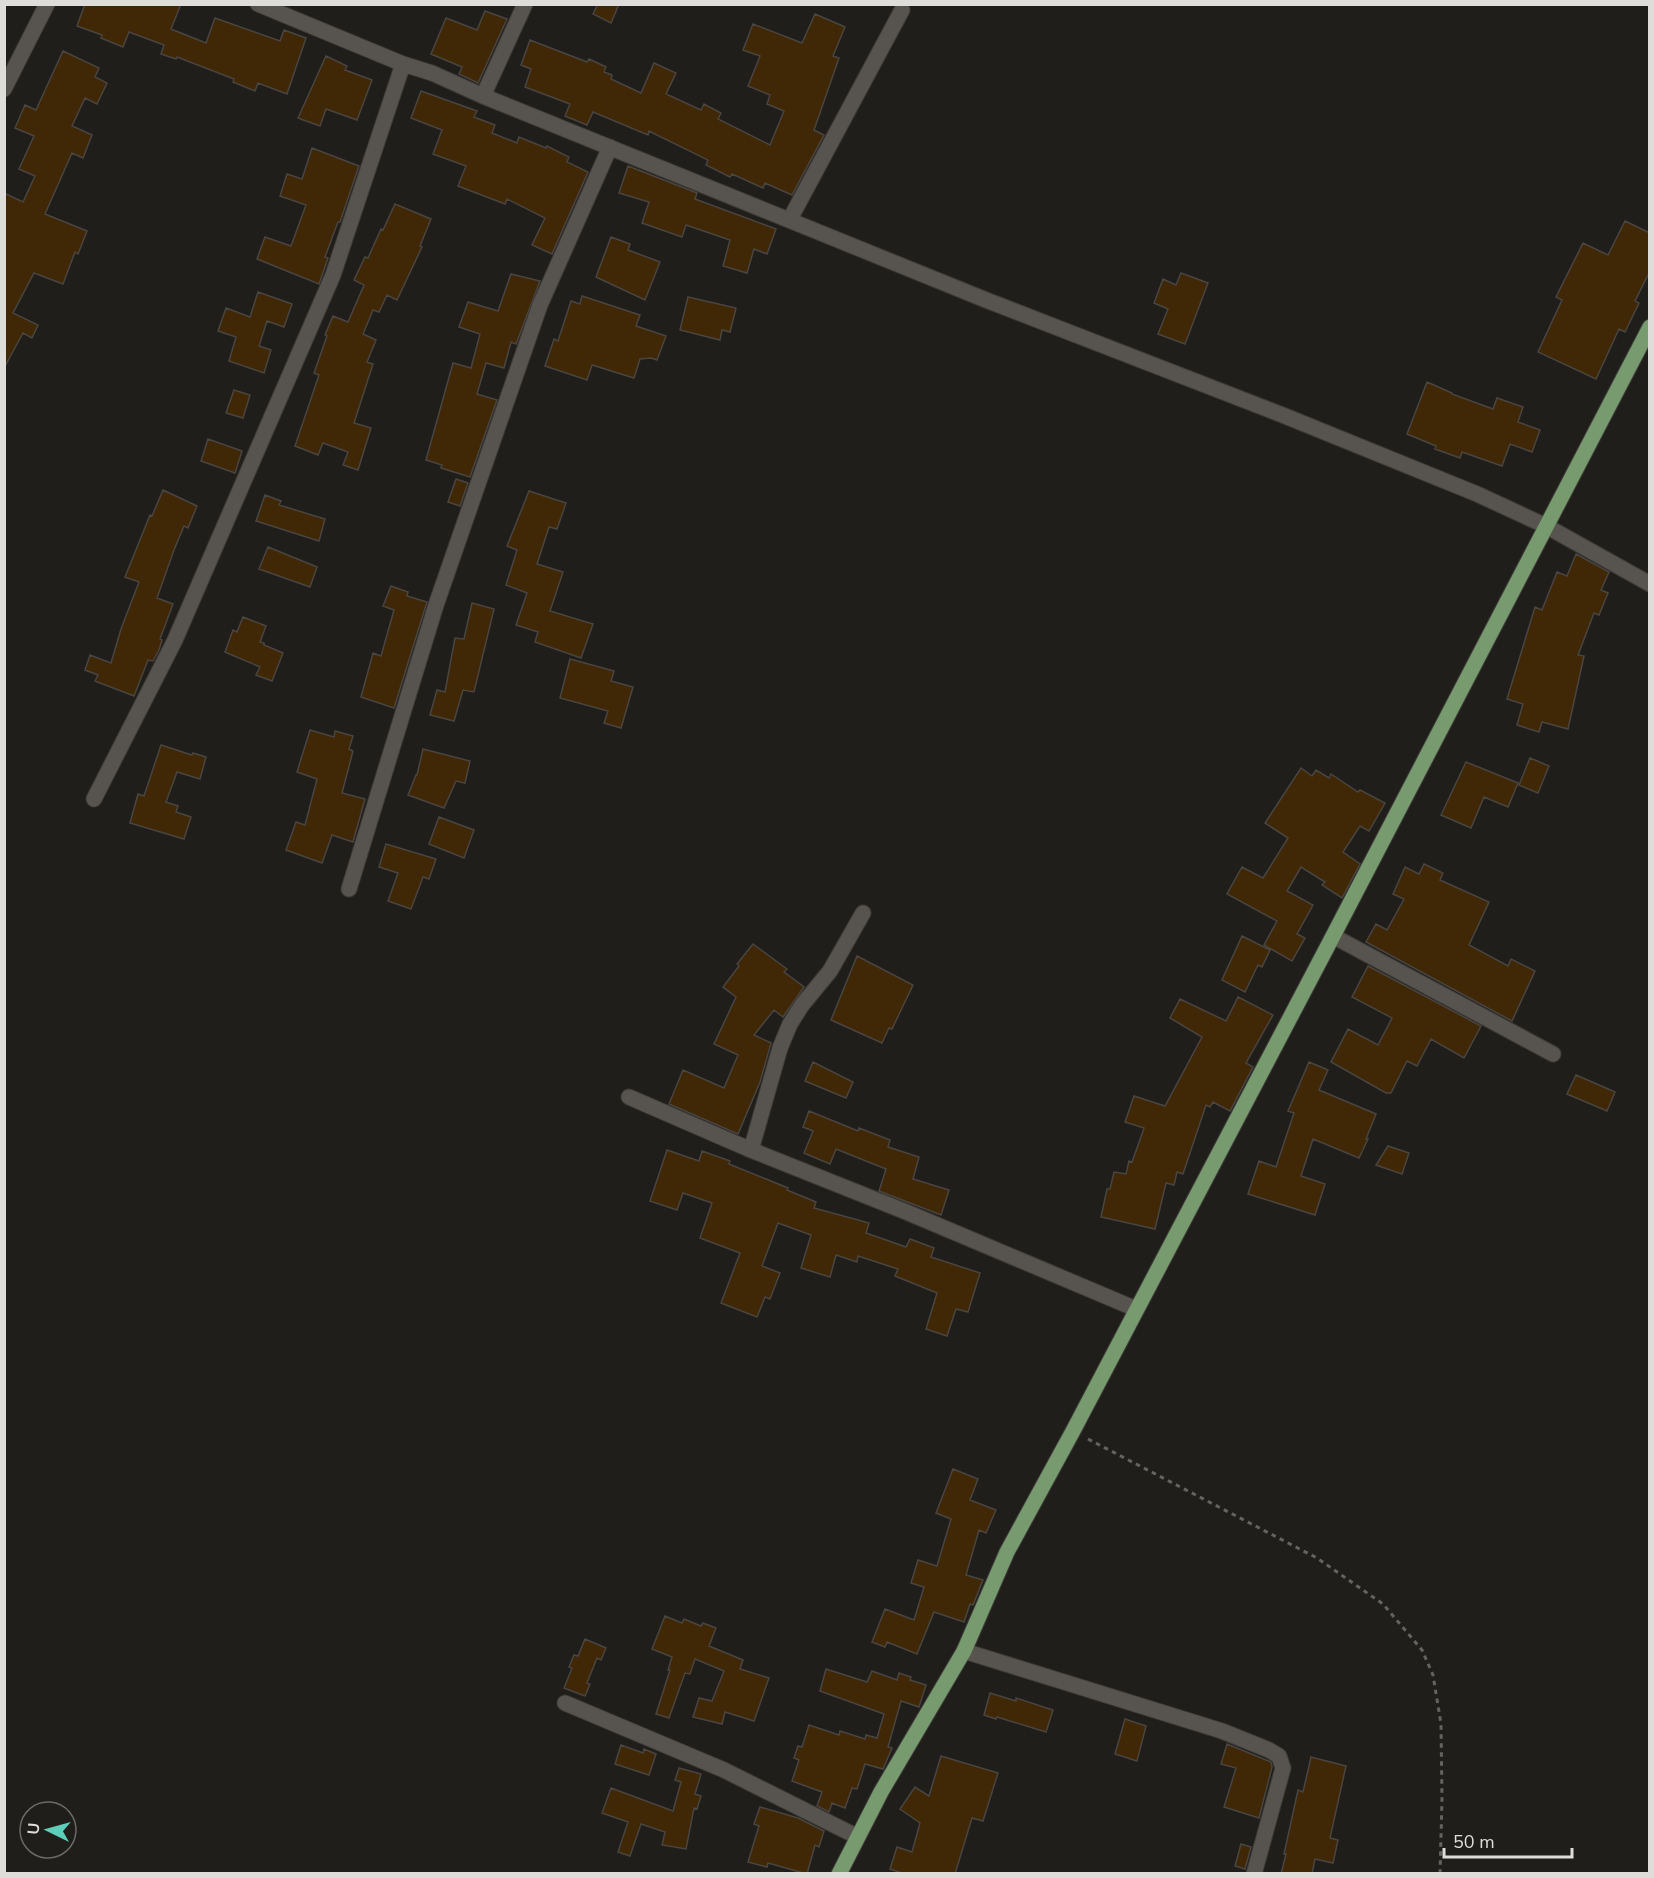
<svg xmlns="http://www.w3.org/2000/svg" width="1654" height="1878" font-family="'Nunito Sans',sans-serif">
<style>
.building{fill:#402706;stroke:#494541;stroke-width:1.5}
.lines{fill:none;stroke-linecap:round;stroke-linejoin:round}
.minor-casing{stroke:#3d3b38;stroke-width:17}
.major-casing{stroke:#3d3b38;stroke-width:17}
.path{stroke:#656360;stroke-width:3;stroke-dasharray:4.5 4.5;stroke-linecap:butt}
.minor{stroke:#57544f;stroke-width:15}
.major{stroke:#779a6f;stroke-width:15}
</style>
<rect width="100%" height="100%" fill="#201e1a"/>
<path class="building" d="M85 4H181L171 29 206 43 215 18 280 41 284 30 306 38 287 94 258 83 255 91 233 82 234 79 177 57 176 59 161 54 164 45 129 32 123 47 101 38 102 35 77 26Z
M598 4H619L611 23 593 14Z
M485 11 507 19 478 83 459 74 462 67 431 54 446 18 477 30Z
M815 14 845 27 833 56 839 58 814 130 824 135 792 195 765 183 763 188 732 174 730 177 706 165 708 160 649 131 648 135 593 112 587 125 565 116 570 104 525 87 531 69 521 65 530 40 587 62 589 59 606 67 604 72 612 75 611 79 641 93 654 63 676 73 666 94 701 110 704 104 721 113 718 119 770 145 784 111 767 104 770 95 748 86 760 56 743 50 753 24 802 43Z
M63 51 99 68 95 77 107 83 97 104 85 98 72 126 92 135 83 158 72 153 45 214 87 231 78 254 75 252 63 284 34 273 13 313 38 325 32 338 23 333 4 368V193L23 202 35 176 19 169 34 136 15 128 25 105 36 110Z
M326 56 347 66 345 70 372 80 357 120 326 109 320 126 298 118Z
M421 91 477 111 474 117 495 125 492 133 517 143 519 137 546 148 547 146 569 157 567 162 588 172 552 254 532 245 545 218 507 199 505 204 458 186 466 166 433 154 442 130 411 118Z
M312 148 359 166 340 222H338L325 257 328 258 319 284 257 259 265 237 291 246 306 205 280 196 287 174 302 179Z
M628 166 697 193 695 199 776 229 767 254 754 249 747 273 723 266 730 240 686 225 682 237 642 223 649 202 619 193Z
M395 204 431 219 420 246 422 247 397 300 387 295 379 312 373 310 363 334 376 340 367 362 373 364 354 423 371 428 358 470 343 465 348 452 323 443 318 455 295 446 319 375 314 373 327 336 325 335 333 316 348 322 364 285 354 280 365 257 368 258 381 229 383 230Z
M1625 221 1650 233V271L1635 301 1639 303 1625 332 1619 329 1596 379 1538 352 1562 300 1556 297 1583 243 1608 255Z
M611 237 630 244 628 250 660 262 645 300 596 277Z
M1181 273 1208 283 1185 344 1158 334 1168 309 1154 303 1163 279 1176 285Z
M511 274 540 281 516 344 511 342 504 368 486 363 477 394 497 400 470 477 441 468 442 465 426 460 453 363 471 368 480 334 459 327 468 302 498 311Z
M258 292 292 304 284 327 267 321 259 346 271 350 264 373 229 361 236 337 218 331 226 308 250 317Z
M582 296 640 315 636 326 666 336 657 360 651 358 640 359 634 378 592 365 587 380 545 366 554 339 558 341 571 301 580 304Z
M688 297 736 308 730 332 722 330 720 340 680 330Z
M1427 382 1452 393V394L1493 409 1497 398 1523 407 1518 422 1540 430 1532 452 1510 444 1502 466 1462 452 1460 458 1435 449 1436 446 1407 434Z
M234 390 250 395 243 418 226 413Z
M208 439 242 451 235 473 201 461Z
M456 479 468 483 460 506 448 502Z
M163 490 197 506 188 528 184 526 174 550 157 598 173 604 160 639 162 640 159 650 153 661 148 660 134 696 95 681 98 675 85 670 90 655 111 663 121 629 139 582 125 577 150 515 152 516Z
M529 491 566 503 557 529 549 527 537 564 563 572 550 611 593 624 581 658 535 642 538 632 516 625 527 593 506 585 517 550 507 546Z
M265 495 281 501 279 505 325 519 319 541 256 521Z
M268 547 317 567 310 587 259 569Z
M1576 554 1609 572 1601 590 1608 593 1599 615 1594 613 1578 655 1584 656 1568 729 1542 722 1539 732 1517 725 1523 704 1507 699 1535 607 1542 610 1557 572 1567 576Z
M391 586 408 592 407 596 427 602 394 708 361 697 373 653 381 656 394 610 383 606Z
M472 603 494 609 474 692 463 690 454 721 430 715 437 690 445 692 455 638 464 639Z
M243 617 266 626 260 642 264 643V645L283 653 272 681 256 675 260 667 225 652 233 630 237 632Z
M570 659 614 671 611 681 633 687 621 728 604 723 608 711 560 698Z
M310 730 334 737 335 731 353 736 349 749 353 751 342 793 365 799 353 842 332 835 322 863 286 850 296 822 305 825 317 779 297 772Z
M161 745 192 755 193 753 206 757 200 779 177 772 166 802 178 806 176 812 191 817 184 839 130 823 138 794 144 796Z
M423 749 470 761 465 783 456 781 444 808 408 795 416 775H417Z
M1530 758 1549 766 1538 793 1519 785Z
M1466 762 1518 783 1508 807 1484 797 1471 828 1441 815Z
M1301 768 1312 776 1316 770 1329 778 1331 774 1358 792 1360 790 1385 803 1369 831 1360 826 1343 852 1360 864 1342 898 1322 885 1325 882 1301 867 1287 891 1313 905 1297 934 1305 938 1292 961 1264 945 1277 921 1227 894 1242 867 1263 878 1288 838 1265 823Z
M439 817 474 830 464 858 429 844Z
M386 844 436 859 429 879 423 877 411 909 388 901 398 873 379 867Z
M1424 864 1443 873 1440 880 1489 902 1469 945 1508 966 1511 959 1535 971 1512 1021 1366 942 1376 924 1387 930 1404 899 1393 894 1405 867 1419 874Z
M1242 936 1270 950 1262 967 1258 965 1245 992 1222 980Z
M753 944 787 969 784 972 804 987 783 1017 774 1010 754 1035 771 1043 760 1082 738 1134 669 1104 683 1070 724 1088 738 1055 714 1044 736 997 723 987 739 966 737 964Z
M857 956 913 985 892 1029 889 1028 882 1043 831 1020Z
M1368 966 1481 1026 1464 1058 1431 1039 1417 1066 1407 1061 1391 1093H1386L1331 1062 1348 1029 1378 1045 1392 1018 1352 997Z
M1238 997 1273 1015 1246 1063 1253 1067 1230 1111 1213 1102 1210 1107 1206 1105 1183 1174 1177 1172 1174 1185 1166 1183 1155 1229 1101 1217 1107 1189H1110L1114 1172 1126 1174 1129 1161 1132 1162 1143 1131 1144 1128 1125 1122 1134 1096 1165 1106 1202 1037 1170 1018 1180 999 1226 1021Z
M813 1062 853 1082 846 1098 805 1081Z
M1309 1062 1328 1070 1319 1090 1376 1114 1366 1139H1368L1359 1158 1313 1139 1301 1176 1325 1184 1315 1215 1248 1194 1259 1161 1276 1167 1294 1113 1288 1111Z
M1576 1075 1615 1092 1607 1111 1567 1094Z
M809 1111 858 1131 859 1128 890 1140 888 1147 919 1157 913 1179 949 1190 941 1215 879 1191 886 1169 836 1149 830 1164 804 1153 813 1131 803 1127Z
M1388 1146 1409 1153 1402 1174 1376 1165Z
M667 1150 699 1161 702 1151 730 1161 729 1164 788 1188 787 1190 816 1202 814 1208 869 1223 866 1233 906 1247 910 1239 934 1248 931 1257 980 1273 968 1312 956 1309 947 1336 926 1329 937 1293 895 1276 898 1269 858 1256 857 1262 836 1255 830 1277 801 1268 811 1235 778 1223 762 1266 780 1273 770 1299 765 1297 757 1317 721 1303 740 1253 700 1238 712 1203 683 1193 677 1210 650 1201Z
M953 1469 978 1479 970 1500 996 1510 986 1533 979 1530 966 1575 983 1580 973 1605 970 1604 964 1622 934 1612 917 1654 887 1642 885 1647 872 1642 885 1609 914 1620 924 1587 911 1583 918 1560 937 1566 951 1519 936 1513Z
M665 1616 682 1623 684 1619 701 1626 703 1623 716 1628 709 1646 743 1660 740 1669 769 1678 754 1721 725 1712 722 1724 693 1717 699 1698 712 1701 724 1671 695 1659 690 1674 685 1673 669 1718 656 1714 670 1670H668L672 1657 652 1649Z
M585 1639 606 1648 601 1660 597 1658 587 1683 590 1684 585 1696 564 1688 572 1668 569 1667 574 1655 578 1656Z
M826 1669 867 1682 872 1671 897 1680 899 1673 911 1677 910 1680 926 1685 919 1707 901 1701 888 1747 892 1748 883 1769 865 1764 857 1789 852 1788 845 1808 832 1803 829 1812 817 1806 822 1792 792 1781 799 1760 794 1758 798 1746 802 1747 809 1725 839 1735 840 1731 865 1739 866 1735 877 1738 884 1714 820 1691Z
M990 1693 1016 1701V1698L1053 1710 1046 1732 997 1717 996 1719 984 1715Z
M1125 1719 1146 1726 1137 1761 1115 1754Z
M1227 1744 1271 1762 1272 1767 1259 1818 1224 1807 1236 1768 1221 1764Z
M621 1745 643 1753 644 1749 656 1754 649 1775 615 1764Z
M941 1756 998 1773 983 1821 972 1818 955 1874H905L890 1869 897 1847 912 1852 920 1823 900 1809 915 1787 929 1796Z
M1311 1757 1346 1766 1330 1838 1338 1840 1333 1863 1315 1859 1312 1874H1281L1286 1854H1284L1298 1790 1303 1792Z
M679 1768 701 1774 695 1794 701 1796 697 1809 694 1808 686 1849 662 1845 665 1832 641 1824 630 1856 618 1852 628 1822 602 1813 611 1788 673 1811 681 1782 675 1780Z
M760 1807 798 1818 824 1831 819 1847 815 1845 807 1874 768 1863 767 1867 748 1862 759 1826 754 1824Z
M1241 1844 1251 1847 1245 1869 1235 1866Z"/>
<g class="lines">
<g class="minor-casing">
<path id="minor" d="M258 4 403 64 432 73 483 96 986 300 1285 416 1477 494 1546 526 1650 584
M4 89 47 4
M483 96 525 4
M790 219 902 10
M94 799 175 640 333 275 403 64
M349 889 436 605 540 305 610 147
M1333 936 1553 1054
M629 1097 751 1150 904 1211 1136 1309
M751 1150 780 1048 790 1024 802 1005 830 971 863 913
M964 1651 1222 1731 1269 1750 1279 1756 1283 1768 1254 1874
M565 1703 724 1770 856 1836"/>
</g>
<g class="major-casing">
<path id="major" d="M839 1874 881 1792 964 1651 1007 1552 1073 1431 1333 936 1650 327"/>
</g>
<path class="path" d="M1088 1439 1317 1558 1383 1604 1422 1650 1433 1675 1441 1724 1442 1799 1440 1874"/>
<use href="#minor" class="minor"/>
<use href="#major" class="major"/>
</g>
<rect width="1654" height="1878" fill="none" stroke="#deddda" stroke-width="12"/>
<g transform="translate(48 1830) rotate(275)"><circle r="28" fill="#201e1a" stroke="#6c6a67" stroke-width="1.5"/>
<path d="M0-4.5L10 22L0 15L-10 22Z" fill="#5dceb9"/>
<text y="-9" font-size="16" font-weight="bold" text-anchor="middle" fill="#deddda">U</text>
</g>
<path d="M1444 1848v9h128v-9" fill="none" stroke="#deddda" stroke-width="3"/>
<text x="1453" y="1848" font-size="18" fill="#deddda" stroke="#201e1a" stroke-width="4.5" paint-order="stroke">50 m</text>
</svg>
